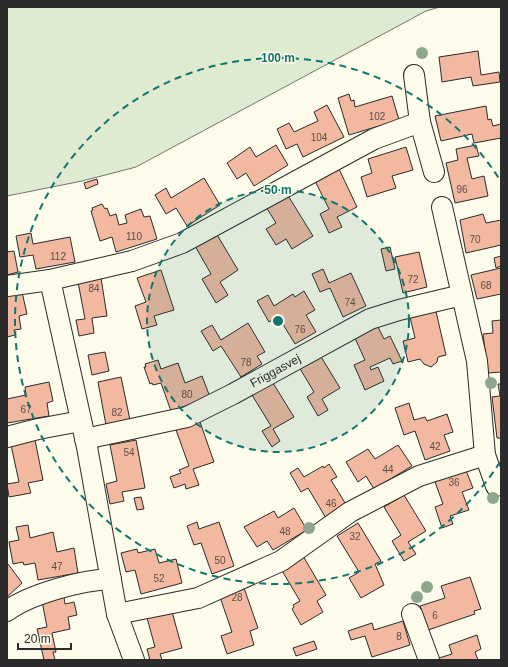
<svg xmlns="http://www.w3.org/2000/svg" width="508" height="667" font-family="Arial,sans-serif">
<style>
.green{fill:#deebd1;stroke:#74746e}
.building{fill:#f2b8a0;stroke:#2b2b2b}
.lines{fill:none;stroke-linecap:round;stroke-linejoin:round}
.minor-casing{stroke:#2b2b2b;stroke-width:22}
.minor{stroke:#fdfbea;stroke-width:20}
.tree{fill:#8ea78a}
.ring{fill:none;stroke:#0f766e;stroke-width:2;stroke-dasharray:7 5}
.labels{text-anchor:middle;stroke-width:3;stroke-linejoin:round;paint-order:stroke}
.number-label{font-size:10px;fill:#5d4e48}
.street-label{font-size:12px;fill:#2b2b2b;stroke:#fdfbea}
.centre{fill:#0f766e;stroke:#fdfbea;stroke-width:2}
.ring-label{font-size:12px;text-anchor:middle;font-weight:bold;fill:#0f766e;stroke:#fdfbea;stroke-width:3;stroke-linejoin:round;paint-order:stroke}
</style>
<rect width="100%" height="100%" fill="#fdfbea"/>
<path class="green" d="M7 7H440L426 11 136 167 82 181 7 196Z"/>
<path class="building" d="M478 51 481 75 499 72 500 82 473 86 471 77 442 82 439 57Z
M349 94 351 101 354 100 355 107 392 96 399 120 349 135 338 98Z
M327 105 344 137 303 157 297 144 286 149 277 129 289 123 294 132 318 121 314 112Z
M486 106 488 120 491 119 493 126 501 124V138L474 143 472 134 441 141 435 116Z
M276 145 288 165 254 186 246 173 237 179 227 163 250 147 256 157Z
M476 145 479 156 467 158 472 179 484 176 488 196 455 203 446 163 458 160 456 149Z
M406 147 413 170 392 176 396 188 367 197 361 177 372 173 368 159Z
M339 169 357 207 337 217 342 227 329 233 320 214 329 209 315 181Z
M204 178 220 205 187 226 176 208 166 214 155 195 166 188 171 198Z
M97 179 98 184 86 189 84 183Z
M287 194 313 236 292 249 286 239 276 245 266 229 276 223 266 207Z
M102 204 105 209 107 208 110 216 116 214 119 225 127 223 125 215 141 209 144 217 150 216 157 239 116 252 112 237 100 241 91 211 93 210 92 208Z
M483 214 486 223 501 220V245L466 253 460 220Z
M31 233 33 244 70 237 75 262 36 269 33 255 20 257 16 236Z
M216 233 238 270 220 282 228 295 216 303 202 279 211 274 195 246Z
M390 247 395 269 386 271 381 249Z
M14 251 18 272 7 275V252Z
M419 252 427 287 403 293 395 257Z
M501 256V266L496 268 494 258Z
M501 268V294L477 299 471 275Z
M323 269 329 283 351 273 366 306 343 317 330 288 320 292 312 274Z
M161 270 174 310 154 316 157 325 142 329 135 306 146 302 137 278Z
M101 278 107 316 92 318 94 333 79 336 76 320 85 319 78 282Z
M304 291 315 310 306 315 316 332 295 344 278 316 269 322 257 301 268 295 274 306 293 294 295 297Z
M22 292 27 314 19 316 21 329 14 330 15 335 7 337V295Z
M435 307 446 355 438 357 437 362 431 367 424 364 420 359 408 362 403 341 415 338 409 313Z
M501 320V372L488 373 483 334 493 333 492 321Z
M248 323 265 352 257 356 262 364 241 377 221 346 213 351 201 331 212 325 221 340Z
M377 325 384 339 390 336 402 361 393 364 390 358 370 367 371 370 378 367 384 381 365 390 354 365 365 360 354 336Z
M105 352 109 371 92 375 88 355Z
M320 355 340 388 322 399 328 410 318 416 307 397 314 392 299 367Z
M158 360 161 369 178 363 185 383 202 376 210 397 171 411 161 383 153 385 152 383 150 384 144 367H146L145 364Z
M121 377 130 420 106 425 98 382Z
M49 382 53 401 47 403 49 416 7 423V399L26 395 25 387Z
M273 383 294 417 273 429 280 441 272 447 262 431 271 426 252 395Z
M498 384H501V438H497L492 397 500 396Z
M409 403 414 420 425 417 427 421 447 414 453 432 444 435 450 451 425 460 415 431 404 435 395 408Z
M200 422 214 462 193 469 199 485 186 489 185 484 174 488 170 477 181 473 179 470 189 466 176 430Z
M35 440 43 480 28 483 31 493 9 497 7 484 19 482 11 445Z
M136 440 145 488 122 492 124 501 110 504 106 484 117 481 110 445Z
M398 445 412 466 374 489 366 476 358 482 346 462 368 449 375 459Z
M329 464 337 477 331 480 347 506 326 518 308 488 301 492 290 473 298 468 304 477 323 466 324 468Z
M465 468 473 488 462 492 469 510 450 516 453 524 442 528 435 507 443 504 434 479Z
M404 495 426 531 408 542 416 554 404 561 392 541 401 535 384 507Z
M141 497 144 509 137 510 134 498Z
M294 508 307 530 273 550 267 541 257 547 244 527 274 511 278 518Z
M197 522 199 529 219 522 234 566 212 574 201 543 194 545 187 526Z
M358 523 381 561 375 564 384 585 361 598 349 578 359 572 337 536Z
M28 525 30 538 53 532 57 552 74 548 78 573 38 580 35 563 24 565 23 562 13 564 9 542 19 540 16 527Z
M137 549 138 553 155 549 159 563 176 559 182 583 141 594 135 570 126 572 121 553Z
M303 556 326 595 317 601 323 612 301 625 292 609 294 607 293 605 300 601 281 569Z
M8 564 22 583 7 597V565Z
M470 577 481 609 474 611 475 614 428 630 420 606 445 598 441 586Z
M243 585 258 628 250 631 254 645 227 654 221 636 232 632 219 594Z
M64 597 65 604 74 602 77 615 68 617 70 629 52 633 56 652H53L55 660H44L37 629 47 627 42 601Z
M171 608 182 648 160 654 162 660H150L147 649 155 647 146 614Z
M403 621 410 645 372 657 365 636 351 640 348 631 372 623 374 630Z
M477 635 481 649 475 652 478 660H440L439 658 452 654 449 645Z
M314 641 317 649 296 656 293 648Z"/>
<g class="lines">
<g class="minor-casing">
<g id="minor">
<path d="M414 75 420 122"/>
<path d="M442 207 462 295"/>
<path d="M50 280 132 261 182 243 374 139 420 122 434 172"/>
<path d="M7 286 50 280 87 447 117 614 134 660"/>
<path d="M7 437 38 429 81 421"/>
<path id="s1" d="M85 439 187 417 233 394 370 319 399 310 462 295 477 361 485 455 419 476 350 512 281 561 198 598 117 614"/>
<path d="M485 455 496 486"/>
<path d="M7 611C30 594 82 580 111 579"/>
<path d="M412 614 429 660"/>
</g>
</g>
<use href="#minor" class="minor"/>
</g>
<g class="tree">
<circle cx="422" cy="53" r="6"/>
<circle cx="491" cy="383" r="6"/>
<circle cx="493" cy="498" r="6"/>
<circle cx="309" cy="528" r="6"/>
<circle cx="427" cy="587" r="6"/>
<circle cx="417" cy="597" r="6"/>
</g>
<circle cx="278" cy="321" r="131" fill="#0f766e" fill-opacity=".12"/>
<g class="ring">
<circle cx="278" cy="321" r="131"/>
<path d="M500 462A263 263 0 1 1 500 180"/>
</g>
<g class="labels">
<g class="number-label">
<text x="377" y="120">102</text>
<text x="319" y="141">104</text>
<text x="462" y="193">96</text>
<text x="134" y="240">110</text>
<text x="475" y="243">70</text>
<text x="58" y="260">112</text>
<text x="413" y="283">72</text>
<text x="486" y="289">68</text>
<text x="94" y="292">84</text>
<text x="350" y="306">74</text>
<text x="300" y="333">76</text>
<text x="246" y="366">78</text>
<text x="187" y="398">80</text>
<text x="26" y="413">67</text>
<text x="117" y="416">82</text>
<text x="435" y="450">42</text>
<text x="129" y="456">54</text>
<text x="388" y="473">44</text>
<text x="454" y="486">36</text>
<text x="331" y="507">46</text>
<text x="285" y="535">48</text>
<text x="355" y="540">32</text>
<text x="220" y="564">50</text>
<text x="57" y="570">47</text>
<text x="159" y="582">52</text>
<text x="237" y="601">28</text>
<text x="435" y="619">6</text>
<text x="399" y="640">8</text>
</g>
<g class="street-label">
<text dy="4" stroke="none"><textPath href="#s1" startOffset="204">Friggasvej</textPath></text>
</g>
</g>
<circle cx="278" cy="321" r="6" class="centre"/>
<g class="ring-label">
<text x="278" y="62">100 m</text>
<text x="278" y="194">50 m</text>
</g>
<rect width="508" height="667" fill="none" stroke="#2b2b2b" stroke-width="16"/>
<path d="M18 643v6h53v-6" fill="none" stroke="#2b2b2b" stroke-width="2"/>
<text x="24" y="643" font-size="12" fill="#2b2b2b" stroke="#fdfbea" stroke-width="3" paint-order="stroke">20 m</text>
</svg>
